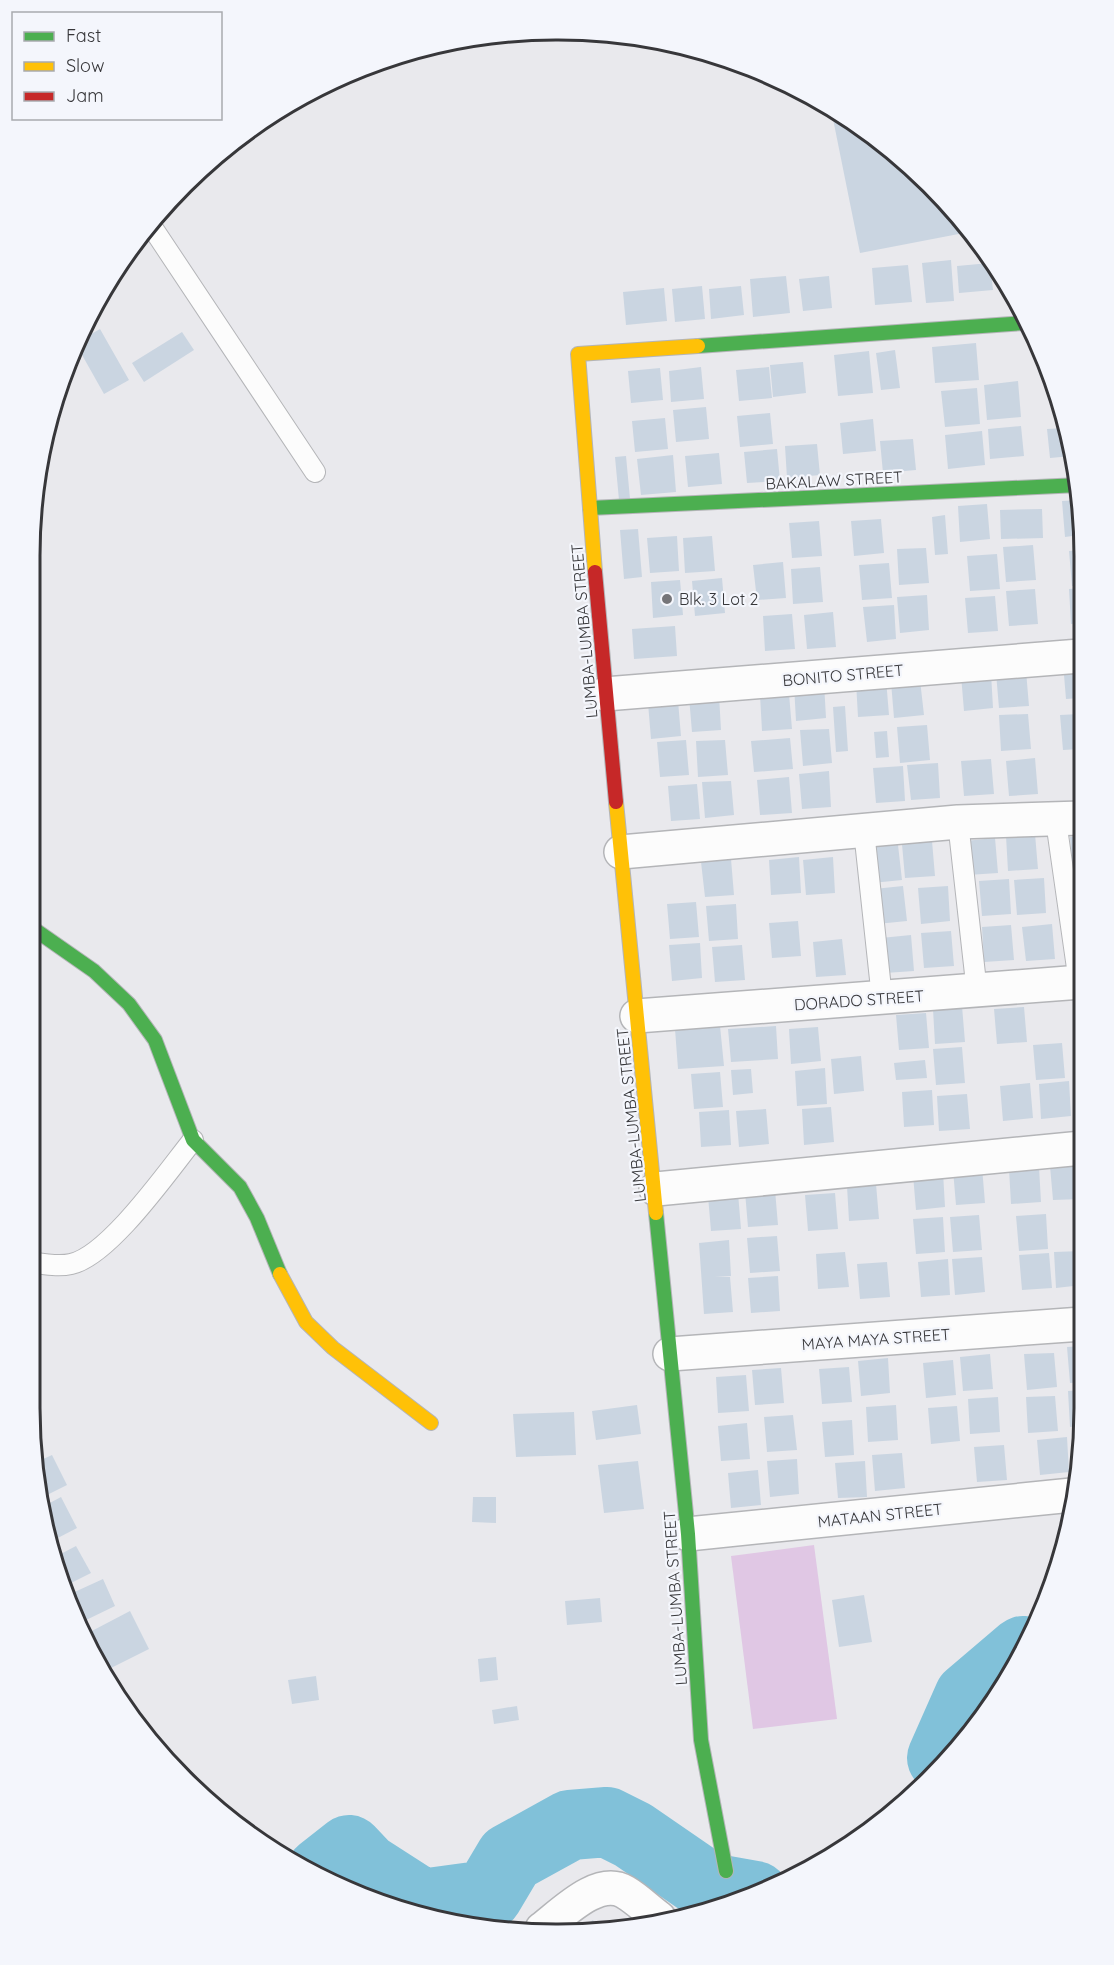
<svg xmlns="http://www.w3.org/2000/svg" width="1114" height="1965" font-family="Quicksand,sans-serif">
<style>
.green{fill:#e0c7e4}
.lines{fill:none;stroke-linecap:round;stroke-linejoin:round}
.river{stroke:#81c1d9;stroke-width:70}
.building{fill:#cad5e1}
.lane-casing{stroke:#b4b5b8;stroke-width:22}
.street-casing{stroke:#b4b5b8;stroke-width:36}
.fast-casing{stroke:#b4b5b8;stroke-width:16}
.slow-casing{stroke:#b4b5b8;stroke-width:16}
.jam-casing{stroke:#b4b5b8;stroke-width:16}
.lane{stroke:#fcfcfc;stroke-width:20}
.street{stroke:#fcfcfc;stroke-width:33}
.fast{stroke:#4caf50;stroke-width:14}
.slow{stroke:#ffc107;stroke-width:14}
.jam{stroke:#c62828;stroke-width:14}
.poi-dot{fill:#757579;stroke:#f4f6fc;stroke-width:2}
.labels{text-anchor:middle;stroke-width:4.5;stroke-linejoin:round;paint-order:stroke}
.street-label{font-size:16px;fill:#37373a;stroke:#f4f6fc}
.poi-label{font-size:16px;fill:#37373a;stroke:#f4f6fc;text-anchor:start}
.rim{fill:none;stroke:#37373a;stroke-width:3}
</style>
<rect width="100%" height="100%" fill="#e9e9ed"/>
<path class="green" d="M814 1545 837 1719 753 1729 731 1556Z"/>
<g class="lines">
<path class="river" d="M942 1758 969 1697 1023 1651
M321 1872 349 1850 366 1868 422 1904 488 1895 510 1858 570 1825 607 1822 633 1835 710 1888 755 1896"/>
</g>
<path class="building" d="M831 109 929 184 969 232 860 253Z
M951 260 954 301 926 303 922 263Z
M990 263 993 290 959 293 957 266Z
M908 265 912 302 875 305 872 268Z
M786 276 790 313 753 317 750 279Z
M829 276 832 308 803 311 799 279Z
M702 286 705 319 675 322 672 289Z
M741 286 744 315 711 319 709 289Z
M664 288 667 321 626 325 623 292Z
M100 329 129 380 104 394 77 346 79 341Z
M182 332 194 350 144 382 132 363Z
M976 343 979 380 935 383 932 347Z
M895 350 900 388 881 390 876 353Z
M869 351 873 393 838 396 834 355Z
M803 362 806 393 773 397 770 365Z
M701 367 704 399 671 402 669 371Z
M769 367 772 398 739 401 736 370Z
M660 368 663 400 631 403 628 371Z
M1018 381 1021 417 987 420 984 385Z
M1052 387H1056L1063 418 1055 419Z
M977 388 980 424 945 427 941 391Z
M706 407 709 439 676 442 673 410Z
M770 413 773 444 740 447 737 416Z
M665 418 668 449 635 452 632 421Z
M873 419 876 451 843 454 840 423Z
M1021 426 1024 456 990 459 988 429Z
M1065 428 1072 456 1050 458 1047 429Z
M982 431 985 465 948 469 945 435Z
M913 439 916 470 883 473 880 441Z
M817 444 820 475 787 478 785 446Z
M777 449 780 481 747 483 744 452Z
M719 453 722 484 688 487 685 456Z
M673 455 676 492 641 495 637 459Z
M626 456 630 499 619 500 615 457Z
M1080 500V535L1065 537 1062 501Z
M987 504 990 539 960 542 958 506Z
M1042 509 1043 538 1001 539 1000 510Z
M945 515 948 554 935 555 932 517Z
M881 519 884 553 854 556 851 521Z
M819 521 822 556 792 558 789 523Z
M638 529 642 577 624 579 620 530Z
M677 536 679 571 650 573 647 538Z
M712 536 715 571 685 573 683 538Z
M1033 545 1036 580 1006 582 1003 547Z
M926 548 929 583 899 585 897 549Z
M1080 550V585L1072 586 1069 551Z
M997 554 1000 589 970 591 967 556Z
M783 562 786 598 757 600 753 565Z
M889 563 892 598 862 600 859 565Z
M820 567 823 602 793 604 791 569Z
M722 578 725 613 695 616 692 581Z
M680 580 683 615 653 618 651 582Z
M1080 588V623L1071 624 1069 589Z
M1035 589 1038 624 1009 626 1006 591Z
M927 595 929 630 900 633 897 597Z
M995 596 998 631 968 633 965 598Z
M894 605 896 639 867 642 863 607Z
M833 612 836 647 807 649 804 615Z
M792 614 795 649 765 651 763 616Z
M675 626 677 656 634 659 632 629Z
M1080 662V698L1066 699 1063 663Z
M1026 671 1029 706 999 708 996 673Z
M991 673 993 708 964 711 961 675Z
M886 679 889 715 858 717 856 682Z
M920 680 924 715 894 718 891 682Z
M824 683 826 718 796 721 794 685Z
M789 694 792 729 762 731 760 695Z
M719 695 721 730 692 732 689 697Z
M678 701 681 736 651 739 648 703Z
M845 706 848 751 836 752 833 707Z
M1028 714 1031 749 1001 751 999 715Z
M1080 714V749L1063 750 1060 715Z
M927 725 930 760 900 763 897 727Z
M829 729 832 763 803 766 800 730Z
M887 731 889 757 876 758 874 732Z
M790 738 793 769 754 772 751 741Z
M686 740 689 775 660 777 657 742Z
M725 740 728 775 698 777 696 741Z
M1075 757H1080L1081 793H1078Z
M1035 758 1038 794 1009 796 1006 761Z
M991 759 994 794 964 796 961 761Z
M938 763 940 798 911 800 907 765Z
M903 766 905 801 876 803 873 768Z
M829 771 831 807 802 809 799 774Z
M789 777 792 813 760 815 757 780Z
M731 781 734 815 705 818 702 782Z
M697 784 700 819 671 821 668 786Z
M1035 834 1038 869 1008 871 1006 836Z
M1081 836V872H1073L1070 837Z
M995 838 998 873 968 875 965 841Z
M932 841 935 876 905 878 902 844Z
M898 845 902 880 872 883 869 847Z
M799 857 801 893 771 895 769 860Z
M833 857 835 893 806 895 803 860Z
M731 859 734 895 705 897 701 862Z
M1075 874H1081V909L1077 910Z
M1044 878 1046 913 1017 915 1014 880Z
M1009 879 1011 914 982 916 979 881Z
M903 886 907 921 877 924 874 889Z
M948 886 950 921 921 924 918 888Z
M696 902 699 937 670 939 667 904Z
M736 904 738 939 709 941 706 906Z
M798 921 801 956 772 958 769 923Z
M1052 924 1055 959 1026 961 1022 927Z
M1011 925 1014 960 984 962 982 927Z
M951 931 954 966 924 968 921 933Z
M911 935 914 971 885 973 881 938Z
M842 939 846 975 816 977 813 942Z
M700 943 702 978 672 981 669 945Z
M742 945 745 980 715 982 712 947Z
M962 1006 965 1042 935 1044 933 1009Z
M1024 1007 1027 1042 997 1044 994 1009Z
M926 1013 929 1048 899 1050 896 1015Z
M720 1026 724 1066 678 1069 675 1029Z
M776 1026 778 1059 731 1062 728 1029Z
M818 1027 821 1061 791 1064 789 1029Z
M1062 1043 1065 1078 1036 1080 1033 1045Z
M962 1047 965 1083 936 1085 933 1049Z
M861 1056 864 1091 834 1094 831 1059Z
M925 1060 927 1078 896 1080 894 1063Z
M825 1068 827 1104 797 1106 795 1071Z
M751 1069 753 1093 733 1095 731 1070Z
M720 1072 723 1107 694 1109 691 1074Z
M1082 1080V1122H1079L1077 1081Z
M1069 1081 1071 1116 1041 1119 1039 1084Z
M1030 1083 1033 1118 1003 1121 1000 1086Z
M932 1090 934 1125 904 1127 902 1092Z
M967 1094 970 1129 939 1131 937 1096Z
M831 1107 834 1142 804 1145 802 1109Z
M766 1109 769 1144 739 1147 736 1111Z
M729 1110 731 1145 701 1147 699 1112Z
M1080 1163 1082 1199 1053 1200 1050 1166Z
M982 1167 985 1203 956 1205 953 1170Z
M1039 1167 1041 1202 1011 1204 1009 1169Z
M943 1172 945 1207 916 1210 913 1175Z
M876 1184 879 1219 849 1221 847 1186Z
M775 1190 778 1225 748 1227 745 1192Z
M738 1193 741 1229 711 1231 708 1196Z
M835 1193 838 1229 808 1231 805 1195Z
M1046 1214 1048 1249 1019 1251 1016 1216Z
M979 1215 982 1250 953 1252 950 1217Z
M943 1217 945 1252 916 1254 913 1219Z
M777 1236 780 1271 750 1273 747 1238Z
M729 1240 731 1276 715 1277H730L733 1312 704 1314 699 1243Z
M1082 1251V1285L1056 1288 1054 1252Z
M845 1252 849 1287 818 1289 816 1254Z
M1049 1253 1052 1288 1022 1290 1019 1255Z
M982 1257 985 1292 955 1295 952 1259Z
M948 1259 950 1295 921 1297 918 1262Z
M887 1262 890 1297 860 1299 857 1264Z
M778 1276 780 1311 751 1313 748 1278Z
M1083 1346V1382L1070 1383 1067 1347Z
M1054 1353 1057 1387 1027 1390 1024 1354Z
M990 1354 993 1389 963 1391 960 1357Z
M888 1358 890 1393 861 1396 858 1361Z
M953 1360 956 1395 926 1398 923 1363Z
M849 1367 852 1402 822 1404 819 1369Z
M781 1368 784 1403 755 1405 752 1370Z
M746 1375 749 1411 718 1413 716 1377Z
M1083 1390V1425L1070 1427 1068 1391Z
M1055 1396 1058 1431 1028 1433 1026 1397Z
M998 1397 1000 1432 970 1434 968 1399Z
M637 1405 641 1434 596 1440 592 1411Z
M896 1405 898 1440 868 1442 866 1407Z
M957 1406 960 1441 931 1444 928 1408Z
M574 1412 576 1455 516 1457 513 1414Z
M793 1415 797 1450 767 1452 764 1417Z
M852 1420 854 1455 825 1457 822 1422Z
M747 1423 750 1459 721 1461 718 1426Z
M1083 1435V1442L1077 1470 1074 1436Z
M1067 1437 1069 1472 1040 1475 1037 1440Z
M1004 1445 1007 1480 977 1482 974 1447Z
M902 1453 905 1488 875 1491 872 1455Z
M52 1455 67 1485 45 1496 39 1461Z
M797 1459 799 1494 770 1497 767 1461Z
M638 1461 644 1509 604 1513 598 1465Z
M865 1461 867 1497 838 1498 835 1463Z
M758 1470 761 1505 731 1508 728 1473Z
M61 1497 77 1528 52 1541 46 1505Z
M473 1497H496V1523L472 1522Z
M76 1546 91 1573 63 1587 58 1577 55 1557Z
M103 1579 115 1606 82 1622 68 1595Z
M864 1595 872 1642 839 1647 832 1600Z
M600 1598 602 1622 567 1625 565 1601Z
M130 1611 149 1649 107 1670 88 1633Z
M496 1657 498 1680 480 1682 478 1659Z
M316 1676 319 1700 292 1704 288 1680Z
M517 1706 519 1720 494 1724 492 1710Z
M593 1920 601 1932H574Z"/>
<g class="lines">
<g class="lane-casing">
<path id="lane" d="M150 224 315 472
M1056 821 1079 982
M958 822 977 992
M864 831 882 998
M30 1262C43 1264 58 1267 71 1264 109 1256 168 1171 193 1140"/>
</g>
<g class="street-casing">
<path id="street" d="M605 694 1080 656
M621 852 958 822 1081 818
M637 1016 1081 982
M656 1189 1082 1148
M670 1354 1082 1324
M688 1534 1072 1495
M542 1929C562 1914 598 1876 625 1892 637 1899 648 1910 659 1918"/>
</g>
<g class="fast-casing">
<path id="fast" d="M698 346 1024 323
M590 508 1079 485
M31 927 94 971 129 1004 155 1040 193 1140 240 1187 257 1218 280 1274
M656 1213 688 1534 701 1740 726 1871"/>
</g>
<g class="slow-casing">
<path id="slow" d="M595 572 578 354 698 346
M616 802 656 1213
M280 1274 306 1322 333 1348 431 1423"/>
</g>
<g class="jam-casing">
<path id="jam" d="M595 572 616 802"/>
</g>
<use href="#lane" class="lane"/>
<use href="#street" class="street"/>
<use href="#fast" class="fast"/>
<use href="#slow" class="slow"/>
<use href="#jam" class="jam"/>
</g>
<circle class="poi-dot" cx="667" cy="599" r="6"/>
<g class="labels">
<g class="street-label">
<text transform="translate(834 480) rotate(-3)" y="6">BAKALAW STREET</text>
<text transform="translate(584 631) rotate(-95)" y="6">LUMBA-LUMBA STREET</text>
<text transform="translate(843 675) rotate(-5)" y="6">BONITO STREET</text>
<text transform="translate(859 1000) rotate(-4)" y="6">DORADO STREET</text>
<text transform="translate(631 1115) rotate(-96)" y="6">LUMBA-LUMBA STREET</text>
<text transform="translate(876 1339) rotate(-4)" y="6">MAYA MAYA STREET</text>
<text transform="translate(880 1515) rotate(-6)" y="6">MATAAN STREET</text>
<text transform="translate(675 1598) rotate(-94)" y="6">LUMBA-LUMBA STREET</text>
</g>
<g class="poi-label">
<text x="679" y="605">Blk. 3 Lot 2</text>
</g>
</g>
<path d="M0 0H1114V1965H0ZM556 40H558A516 516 0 0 1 1074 556V1408A516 516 0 0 1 558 1924H556A516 516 0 0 1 40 1408V556A516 516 0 0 1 556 40Z" fill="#f4f6fc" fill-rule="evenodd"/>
<path class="rim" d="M556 40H558A516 516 0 0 1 1074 556V1408A516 516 0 0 1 558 1924H556A516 516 0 0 1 40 1408V556A516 516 0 0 1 556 40Z"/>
<rect x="12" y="12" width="210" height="108" fill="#f4f6fc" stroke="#a8aaae" stroke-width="1.5"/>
<rect x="24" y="32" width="30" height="9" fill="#4caf50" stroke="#a8aaae" stroke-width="1.5"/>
<text x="66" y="42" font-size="18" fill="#37373a">Fast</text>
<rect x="24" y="62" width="30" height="9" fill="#ffc107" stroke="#a8aaae" stroke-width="1.5"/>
<text x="66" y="72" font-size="18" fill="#37373a">Slow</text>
<rect x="24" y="92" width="30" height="9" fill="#c62828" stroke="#a8aaae" stroke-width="1.5"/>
<text x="66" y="102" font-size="18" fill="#37373a">Jam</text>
</svg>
